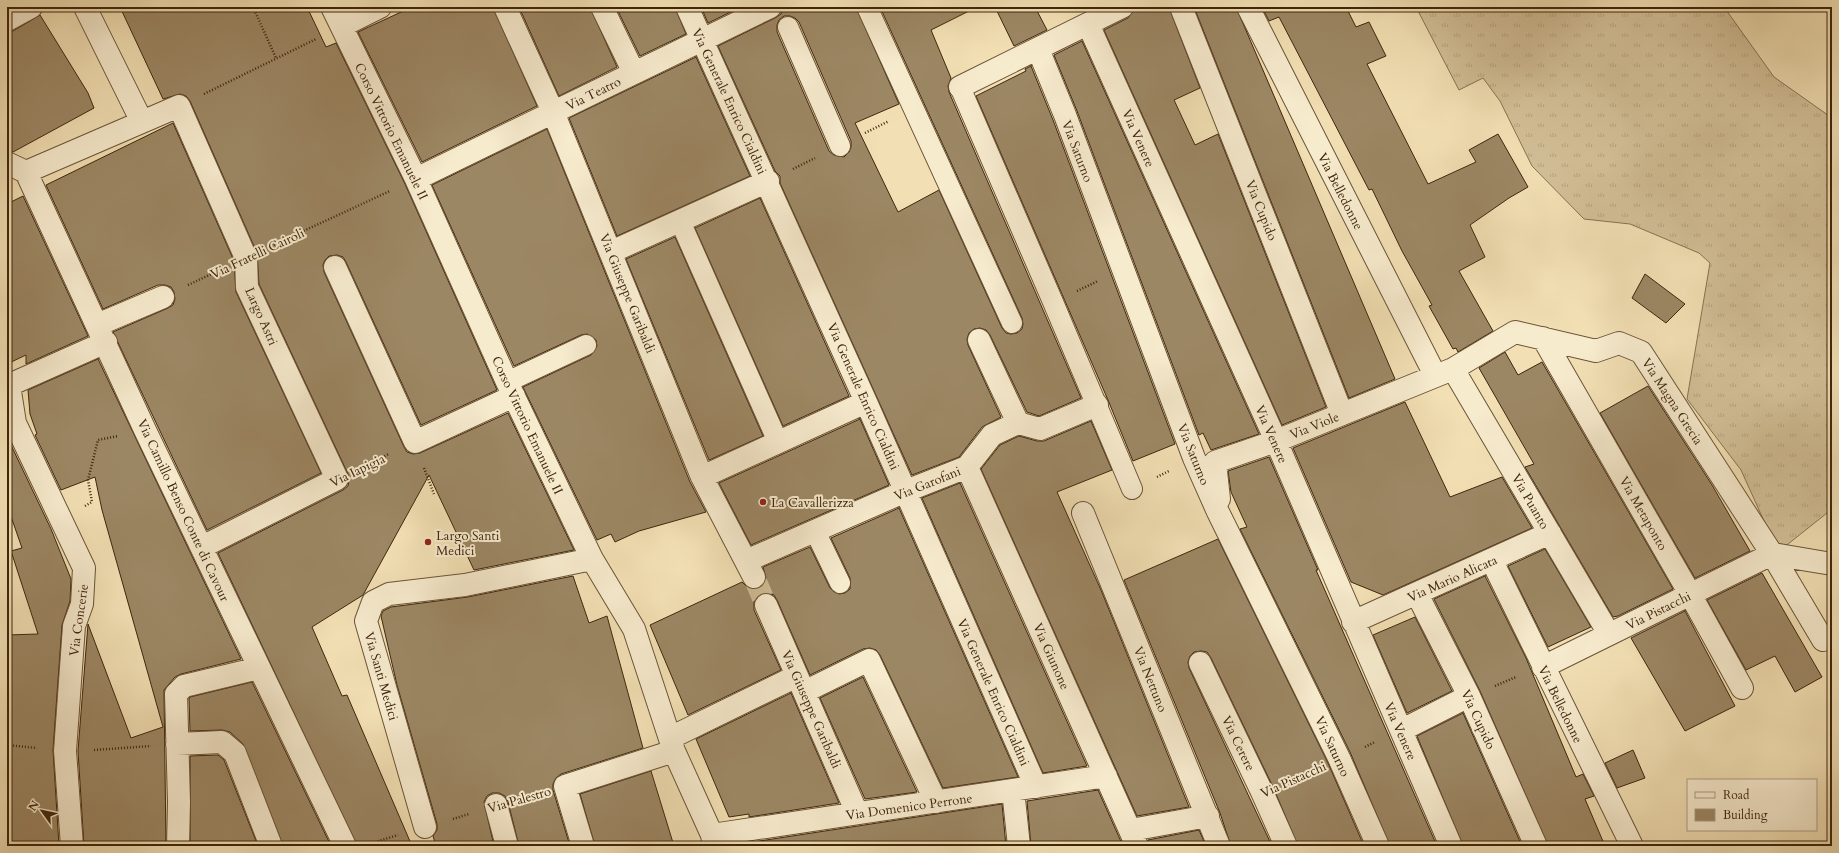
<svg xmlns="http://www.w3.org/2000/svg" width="1839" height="853" font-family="Cardo,serif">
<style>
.grass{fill:url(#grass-tufts);stroke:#887352}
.building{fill:#9c8764;stroke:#3e260d;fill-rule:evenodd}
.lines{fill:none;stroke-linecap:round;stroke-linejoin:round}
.minor-tunnel{stroke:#cebb93;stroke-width:22;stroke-dasharray:22 11;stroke-linecap:butt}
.pedestrian-casing{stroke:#6b5437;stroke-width:22}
.minor-casing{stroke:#6b5437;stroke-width:24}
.path{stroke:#3e260d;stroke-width:2.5;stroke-dasharray:1 2;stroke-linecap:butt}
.pedestrian{stroke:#f7ebce;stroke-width:20}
.minor{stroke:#f7ebce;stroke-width:22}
.poi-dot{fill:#8f2418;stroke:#f7ebce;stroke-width:1.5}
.labels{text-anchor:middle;stroke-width:4;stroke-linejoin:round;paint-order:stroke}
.street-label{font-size:13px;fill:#3e260d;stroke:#f7ebce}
.poi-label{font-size:13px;fill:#3e260d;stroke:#f7ebce;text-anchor:start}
</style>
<defs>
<pattern id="grass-tufts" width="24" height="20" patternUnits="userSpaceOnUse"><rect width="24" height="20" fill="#d3c098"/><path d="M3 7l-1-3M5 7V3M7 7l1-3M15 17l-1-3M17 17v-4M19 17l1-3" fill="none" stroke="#b6a582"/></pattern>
</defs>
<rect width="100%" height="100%" fill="#f2e0b4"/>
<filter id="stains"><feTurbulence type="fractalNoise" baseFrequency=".005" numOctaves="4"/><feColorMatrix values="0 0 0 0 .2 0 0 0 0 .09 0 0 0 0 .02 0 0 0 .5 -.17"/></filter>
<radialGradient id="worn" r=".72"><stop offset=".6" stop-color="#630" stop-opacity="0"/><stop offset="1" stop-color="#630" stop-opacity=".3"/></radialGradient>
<path class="grass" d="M1416 7H1724L1774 77 1832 118V509L1778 552 1741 470 1687 399 1710 263 1699 253 1630 224 1584 219 1532 166 1500 101 1483 78 1459 90Z"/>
<path class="building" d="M120 7H307L326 47 336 43 405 184 497 390 421 425 346 262 343 257 337 255 329 256 325 260 323 265 324 272 404 447 407 452 413 454 420 453 508 413 574 550 474 570 429 475 363 595 312 627 342 696 347 695 412 846H357L218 553 343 490 348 486 349 480 348 474 259 284 257 253 190 101 186 96 180 94 163 99Z
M412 7H493L537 106 422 162 358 32Z
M519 7H590L617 67 559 96Z
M616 7H675L686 34 640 56Z
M701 7H741L708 23Z
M782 7H856L899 104 855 123 898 212 939 190 1002 328 1006 333 1011 334 1017 333 1022 329 1023 324 1022 318 880 7H977L931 30 951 78 948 86 949 92 1081 398 1039 416 1027 412 990 335 986 330 980 328 974 329 969 333 967 339 968 345 1001 417 982 427 959 457 912 475 780 183V176L775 171 718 46 775 18 781 14ZM790 16 795 18 799 22 851 141V147L849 152 844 157 834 155 829 151 777 32V25L779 20 784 16Z
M995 7H1035L1047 30 1014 46Z
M1139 7H1169L1200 88 1174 100 1195 145 1218 134 1326 407 1282 425 1104 30 1128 18 1134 9Z
M1194 7H1236L1395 379 1349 398Z
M1262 7H1346L1356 27 1369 22 1386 56 1367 64 1428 184 1476 162 1469 150 1498 134 1528 187 1509 198 1470 225 1485 257 1459 271 1493 331 1458 352 1456 348 1453 349 1429 306 1432 305 1402 251 1372 189 1369 190 1279 17 1269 21Z
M40 15 88 93 94 108 13 152 7 151V32L13 31Z
M1082 41 1259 434 1211 450 1203 433 1199 435 1077 111 1054 55Z
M696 57 750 176 617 236 569 118Z
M1031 66 1053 120 1175 444 1133 461 1108 400 976 96 1026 71 1025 69Z
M173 123 234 261 236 292 321 473 207 530 113 332 168 308 173 305 175 299 174 292 171 287 165 285H158L103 309 46 185Z
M547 129 690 482 706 512 639 531 615 542 611 534 597 540 523 387 591 355 597 346 596 340 587 334 581 335 514 366 432 185Z
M23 196 88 336 26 364V355L7 364V204Z
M760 198 849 396 783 426 695 228Z
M675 237 763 436 709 460 626 259Z
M1645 274 1685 304 1666 323 1632 298Z
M1505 352 1518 375 1542 362 1673 589 1618 616 1613 617 1525 467 1534 464 1479 368Z
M98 359 241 659 181 674 175 677 164 690 166 846H84L78 751 88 624 131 738 163 727 102 510 95 477 61 490 35 435 37 434 30 414 28 390Z
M1648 386 1712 485 1750 551 1695 578 1600 413Z
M1405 402 1450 497 1502 477 1532 528 1383 595 1351 582 1293 448Z
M860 419 889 485 751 545 719 483Z
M1091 421 1112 470 1057 492 1101 590 1189 807 1137 816 981 469 1000 445 1019 436 1037 441H1044Z
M11 445 51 529 71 579 70 601 62 625 53 750 59 846H7V635L38 634 11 551 22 548 7 505V446Z
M1269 457 1318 570H1316L1437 846H1390L1350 752 1240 529 1247 527 1231 492 1228 471Z
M960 483 1087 766 1043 773 922 498Z
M899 508 1018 777 943 788 880 655 876 650 870 648 863 649 810 675 777 600 774 595 768 593H761L756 597 754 603V610L781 670 688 715 650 625 742 582 748 588 753 589 759 588 764 584 766 578 763 567 810 547 830 588 839 594 845 593 850 589V578L831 538Z
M1218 539 1328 763 1364 846H1298L1273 787 1211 658 1207 652 1201 651 1194 652 1190 656 1188 662 1189 668 1272 846H1231L1220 813 1124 580Z
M1545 549 1591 627 1548 647 1508 566Z
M1762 573 1822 677 1795 692 1775 656 1746 670 1707 600Z
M573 576 589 623 607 616 643 748 561 774 556 778 553 784V790L570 846H519L508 802 505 796 499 793H492L487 796 484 802 494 846H436L433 836 437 830V824L397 685 381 616 383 611 391 607 468 597Z
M1485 576 1526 658 1576 777 1583 774 1594 796 1585 799 1605 846H1548L1480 691 1434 599Z
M1685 611 1735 706 1685 731 1631 638Z
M1415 617 1452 691 1407 713 1373 635Z
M863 677 917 792 865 799 820 698Z
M252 682 331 846H283L243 744 230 732 222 730 190 731 189 699 190 697Z
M791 693 839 803 749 817V814L729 817 696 739Z
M1463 713 1522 846H1463L1417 736Z
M1633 750 1645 778 1617 788 1605 763Z
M218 755 224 760 258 846H190V756Z
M651 771 674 846H595L580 794Z
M1098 790 1123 846H1031L1027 801Z
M1002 804 1006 846H753V842Z
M1199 830 1206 846H1149L1148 840Z"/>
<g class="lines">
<path class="minor-tunnel" d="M754 577 766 605"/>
<g class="pedestrian-casing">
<path id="pedestrian" d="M867 7 1012 323
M788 27 840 146
M960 87 1053 302 1132 489
M680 221 778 442
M507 382 586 345
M815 531 840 583"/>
</g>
<g class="minor-casing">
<path id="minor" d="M85 7 142 122
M332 7 416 179 507 382 592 559 634 629 674 751 712 835 714 846
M505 7 553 112 702 477 754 577
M602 7 634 73
M687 7 866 402 1036 787
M1181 7 1342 414
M1248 7 1435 375
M7 20 31 7
M1088 24 1276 441 1451 846
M342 26 380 7
M1038 49 1065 115 1194 458 1218 512 1339 758 1378 846
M960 87 1122 7
M7 163 26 172
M26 172 145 430 345 846
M26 172 179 106 246 258 247 287 337 479 202 547
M416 179 770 7
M611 252 768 181
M335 267 415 442 514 396
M97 325 163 297
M1543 338 1690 594 1742 688
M979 340 1018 423
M1453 369 1609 634
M9 385 15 423 84 568 82 604 74 626 65 751 72 846
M7 386 106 342
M967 467 1137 846
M702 477 866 402
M1219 499 1215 462 1276 441 1453 369 1515 332 1596 351 1619 343 1641 352 1772 554 1823 640
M1083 513 1219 846
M746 561 906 491 967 467 992 435 1018 423 1040 429 1097 405
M1492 561 1632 846
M1417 594 1469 696 1536 846
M766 605 857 813
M1353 622 1550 533
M1200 663 1262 792 1286 846
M1543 667 1772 554 1832 564
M804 692 869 660 936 802
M1402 730 1469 696
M670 738 797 676
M177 744 222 742 235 753 271 846
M1013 790 1019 846
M496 805 507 846
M425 827 366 621 373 602 389 594 465 585 592 559
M1131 830 1208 816
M712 835 1106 776
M178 846 179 802 176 694 184 686 259 668
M583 846 565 786 674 751"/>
</g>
<path class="path" d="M253 7 276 58
M204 94 316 39
M865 133 889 121
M793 169 815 158
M271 246 390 191
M188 285 218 271
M1077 291 1098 281
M363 467 389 454
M424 468 434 494
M1157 477 1169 471
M85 506 92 502 88 480 98 440 118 436
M1495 686 1516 677
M7 745 37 748
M1365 747 1375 742
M94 750 151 746
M1287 781 1313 770
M523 797 538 793
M453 819 469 814
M372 843 398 835"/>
<use href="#pedestrian" class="pedestrian"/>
<use href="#minor" class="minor"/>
</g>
<g class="poi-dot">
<circle cx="763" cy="502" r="4"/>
<circle cx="428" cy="542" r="4"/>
</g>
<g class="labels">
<g class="street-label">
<text transform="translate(593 93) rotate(-26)" y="5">Via Teatro</text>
<text transform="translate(730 101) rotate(65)" y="5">Via Generale Enrico Cialdini</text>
<text transform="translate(392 131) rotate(64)" y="5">Corso Vittorio Emanuele II</text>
<text transform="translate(1139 138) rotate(66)" y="5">Via Venere</text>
<text transform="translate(1078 151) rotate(69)" y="5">Via Saturno</text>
<text transform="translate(1341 191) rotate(63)" y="5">Via Belledonne</text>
<text transform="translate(1262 210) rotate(68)" y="5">Via Cupido</text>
<text transform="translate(257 253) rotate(-25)" y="5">Via Fratelli Cairoli</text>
<text transform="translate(628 293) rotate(68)" y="5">Via Giuseppe Garibaldi</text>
<text transform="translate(262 316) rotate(66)" y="5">Largo Astri</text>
<text transform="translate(864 396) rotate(66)" y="5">Via Generale Enrico Cialdini</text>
<text transform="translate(1673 401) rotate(57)" y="5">Via Magna Grecia</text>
<text transform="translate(528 425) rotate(65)" y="5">Corso Vittorio Emanuele II</text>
<text transform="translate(1314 425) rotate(-22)" y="5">Via Viole</text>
<text transform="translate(1272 434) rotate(66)" y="5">Via Venere</text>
<text transform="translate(1194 454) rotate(68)" y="5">Via Saturno</text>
<text transform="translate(357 470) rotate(-26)" y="5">Via Iapigia</text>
<text transform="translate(927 483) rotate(-22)" y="5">Via Garofani</text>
<text transform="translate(1531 501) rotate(60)" y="5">Via Puanto</text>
<text transform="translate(184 510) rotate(65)" y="5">Via Camillo Benso Conte di Cavour</text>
<text transform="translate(1644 513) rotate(60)" y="5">Via Metaponto</text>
<text transform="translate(1452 578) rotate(-24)" y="5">Via Mario Alicata</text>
<text transform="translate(1658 610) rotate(-26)" y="5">Via Pistacchi</text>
<text transform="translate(78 620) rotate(-82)" y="5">Via Concerie</text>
<text transform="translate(1052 656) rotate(66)" y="5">Via Giunone</text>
<text transform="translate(382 676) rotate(74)" y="5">Via Santi Medici</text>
<text transform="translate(1151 679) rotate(68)" y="5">Via Nettuno</text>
<text transform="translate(994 692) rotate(66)" y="5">Via Generale Enrico Cialdini</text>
<text transform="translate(1561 704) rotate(64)" y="5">Via Belledonne</text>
<text transform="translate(812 709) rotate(66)" y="5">Via Giuseppe Garibaldi</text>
<text transform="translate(1479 719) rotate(65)" y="5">Via Cupido</text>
<text transform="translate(1401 731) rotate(66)" y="5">Via Venere</text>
<text transform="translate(1239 743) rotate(64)" y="5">Via Cerere</text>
<text transform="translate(1333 746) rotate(65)" y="5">Via Saturno</text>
<text transform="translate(1293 779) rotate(-24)" y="5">Via Pistacchi</text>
<text transform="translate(519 799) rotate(-16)" y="5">Via Palestro</text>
<text transform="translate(909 806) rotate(-8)" y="5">Via Domenico Perrone</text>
</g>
<g class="poi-label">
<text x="771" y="507">La Cavallerizza</text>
<text x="436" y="540">Largo Santi<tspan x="436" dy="15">Medici</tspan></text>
</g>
</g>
<rect width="1839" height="853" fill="none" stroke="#f2e0b4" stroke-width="24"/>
<rect x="8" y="8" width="1823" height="837" fill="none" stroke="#3e260d" stroke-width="2"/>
<rect x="12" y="12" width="1815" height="829" fill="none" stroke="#3e260d"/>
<rect x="1687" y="779" width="130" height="52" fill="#f7ebce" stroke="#ad9c81"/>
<rect x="1695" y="792" width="20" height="6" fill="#f7ebce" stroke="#ad9c81"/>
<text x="1723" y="799" font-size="12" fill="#3e260d">Road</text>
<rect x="1695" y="809" width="20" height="12" fill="#9c8764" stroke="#ad9c81"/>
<text x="1723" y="819" font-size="12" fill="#3e260d">Building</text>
<g transform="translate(42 811) rotate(303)" stroke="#f7ebce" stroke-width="3" paint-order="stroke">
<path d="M0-3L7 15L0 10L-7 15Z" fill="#3e260d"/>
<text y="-6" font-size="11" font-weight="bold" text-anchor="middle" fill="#3e260d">N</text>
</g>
<rect width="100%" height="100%" filter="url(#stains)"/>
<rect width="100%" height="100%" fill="url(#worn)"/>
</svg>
